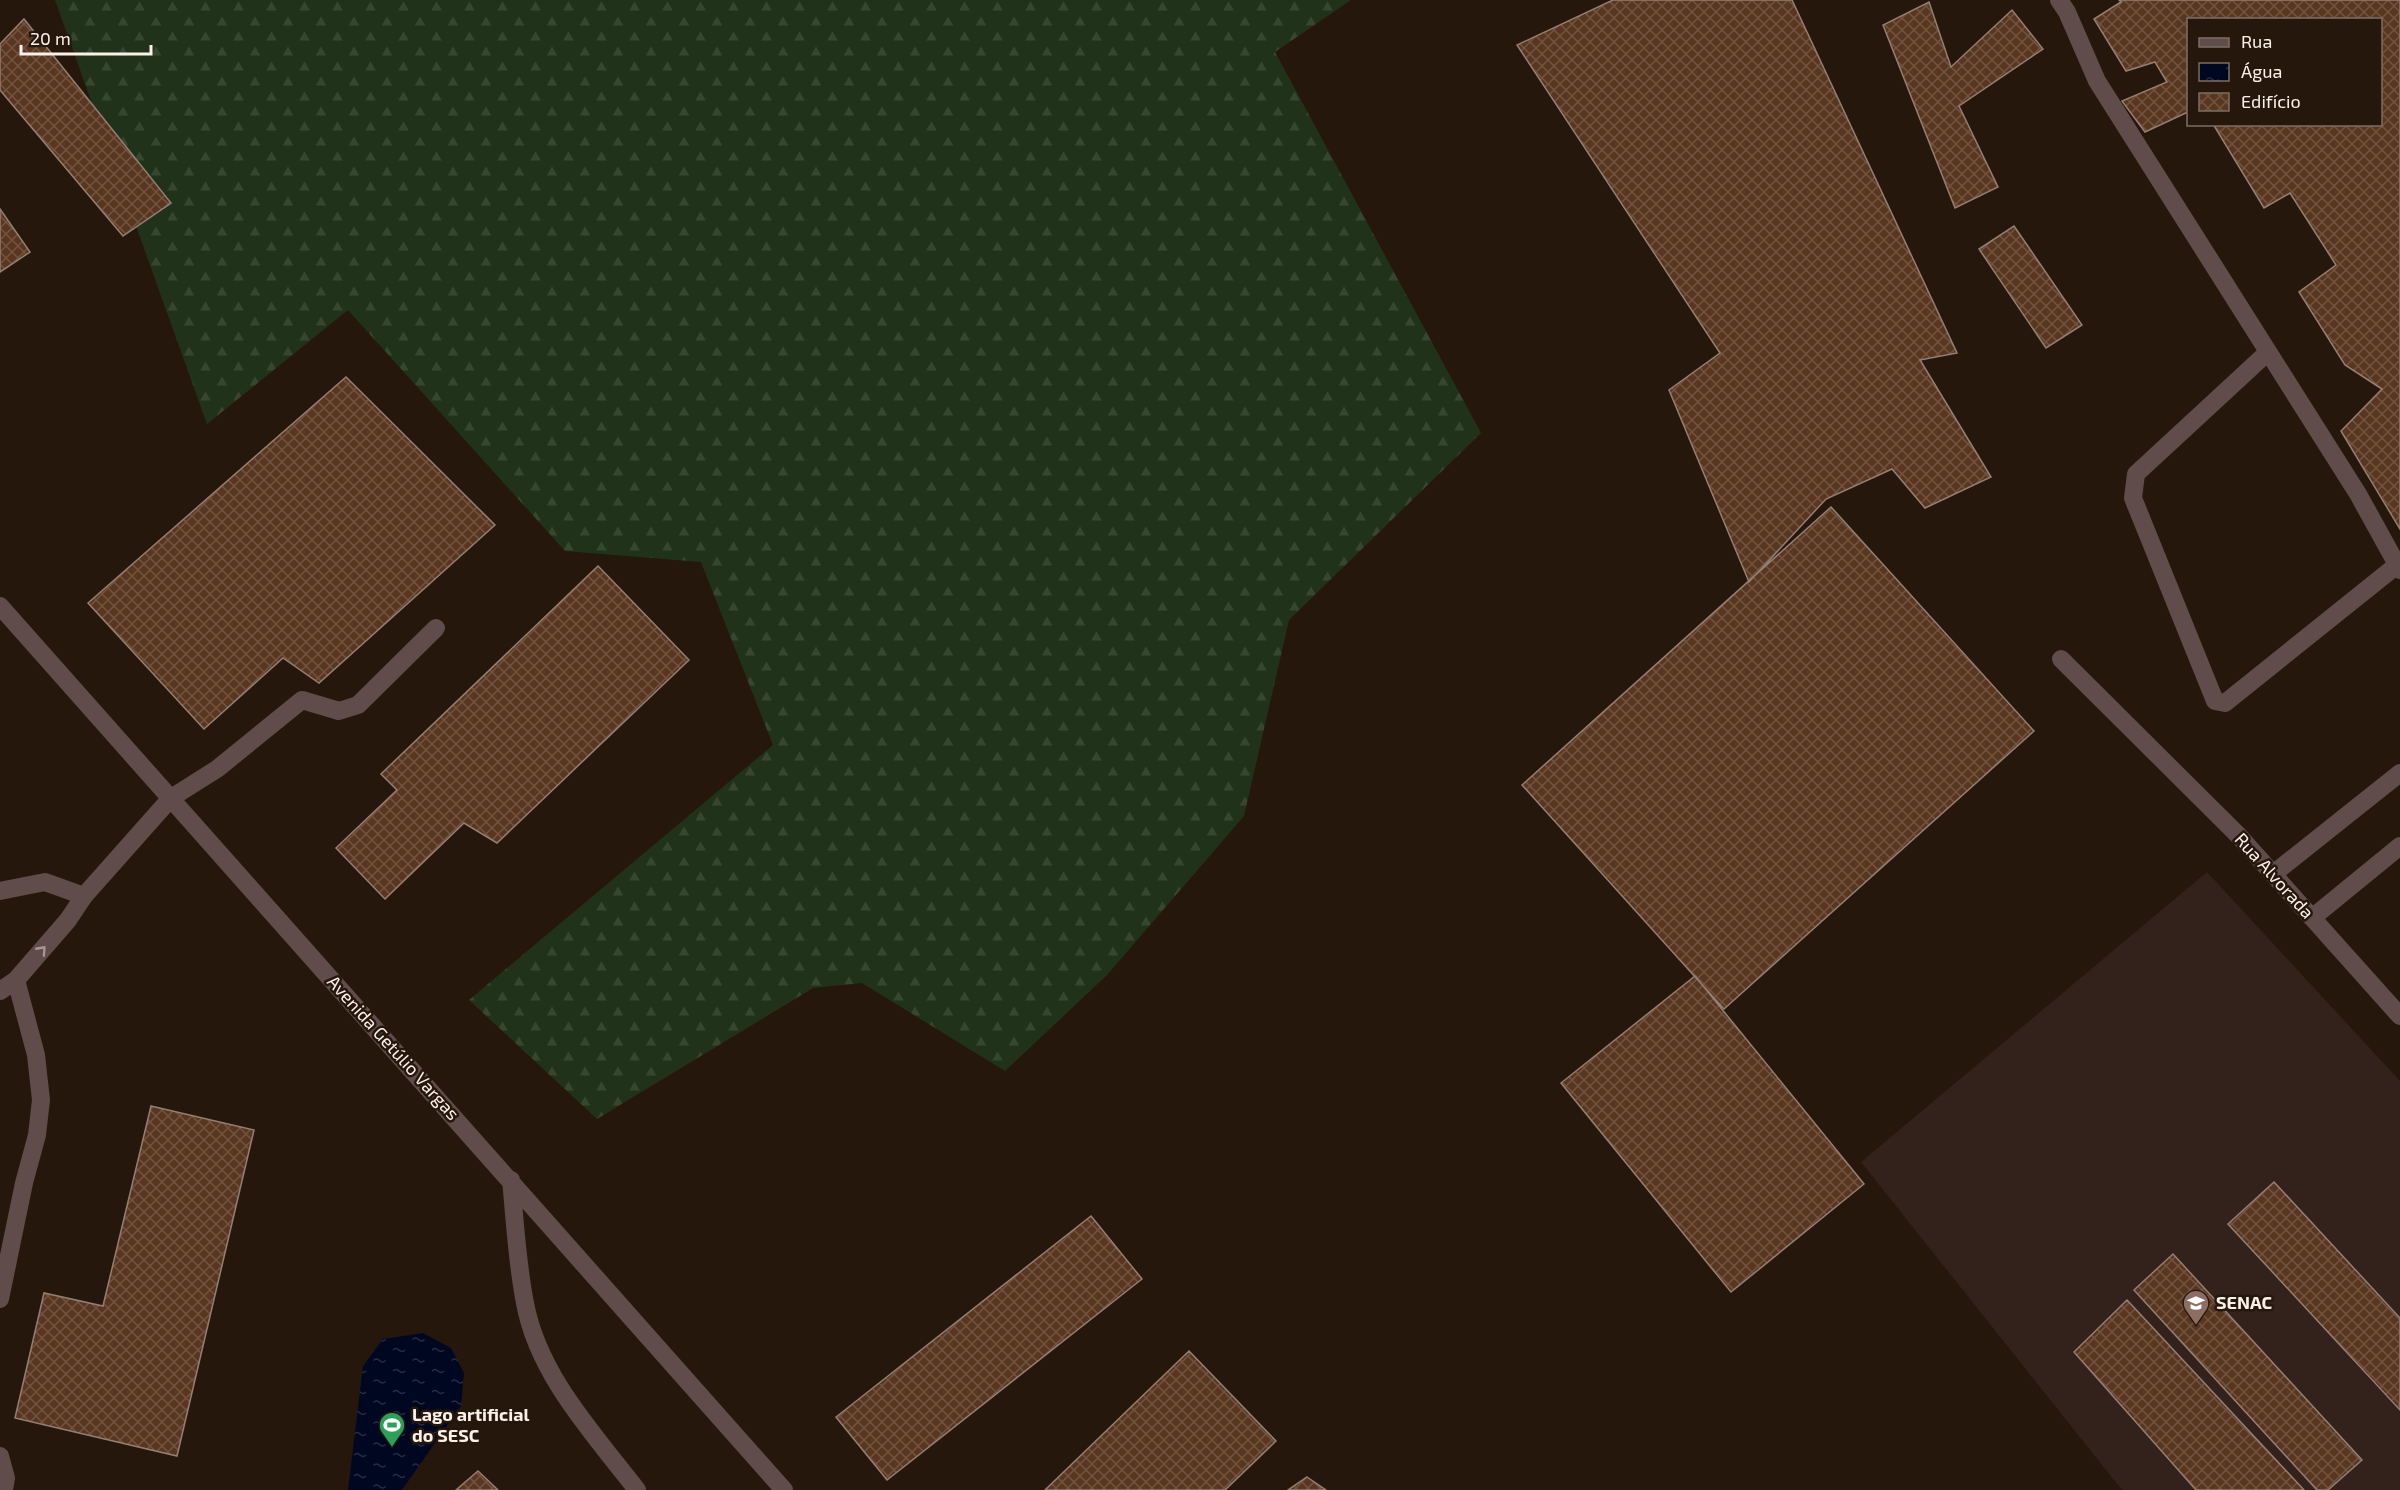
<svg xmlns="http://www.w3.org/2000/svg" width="2400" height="1490" font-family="'Exo 2',sans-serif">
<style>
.education{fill:#33211b}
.forest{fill:url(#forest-firs)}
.water{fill:url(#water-ripples)}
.building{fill:url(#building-cross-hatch);stroke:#947f73;stroke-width:1.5}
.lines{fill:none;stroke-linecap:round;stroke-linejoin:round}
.minor{stroke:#604c4a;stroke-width:18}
.oneway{stroke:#a69692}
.labels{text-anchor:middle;stroke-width:5;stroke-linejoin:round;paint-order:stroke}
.street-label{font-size:18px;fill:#fcf1ea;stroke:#26170d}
.poi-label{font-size:18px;font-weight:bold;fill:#fcf1ea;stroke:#26170d;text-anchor:start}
</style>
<defs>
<pattern id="forest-firs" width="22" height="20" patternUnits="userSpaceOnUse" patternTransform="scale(1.5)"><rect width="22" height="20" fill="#21321a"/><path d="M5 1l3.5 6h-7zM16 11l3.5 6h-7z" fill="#374630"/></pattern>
<pattern id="water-ripples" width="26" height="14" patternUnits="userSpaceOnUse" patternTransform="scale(1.5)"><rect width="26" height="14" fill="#000721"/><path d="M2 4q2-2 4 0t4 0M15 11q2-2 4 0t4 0" fill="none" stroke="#262c41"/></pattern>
<pattern id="building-cross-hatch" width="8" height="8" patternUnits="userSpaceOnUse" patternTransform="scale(1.5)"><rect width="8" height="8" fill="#593620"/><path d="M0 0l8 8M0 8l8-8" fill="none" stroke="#725441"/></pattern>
</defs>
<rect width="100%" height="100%" fill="#26170d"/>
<path class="education" d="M2207 872 2400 1081V1490H2122L1861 1162Z"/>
<path class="forest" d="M55 0H1351L1275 52 1481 433 1289 620 1244 816 1107 975 1005 1071 862 983 813 988 597 1119 469 1000 773 745 701 562 565 551 348 310 207 424Z"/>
<path class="water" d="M423 1333 451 1348 464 1373 461 1406 402 1490H348L363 1366 383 1339Z"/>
<path class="building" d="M1613 0H1792L1957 353 1920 360 1991 477 1925 508 1892 469 1826 499 1749 582 1669 390 1720 353 1517 45Z
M2119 0H2400V529L2341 431 2382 389 2345 365 2299 292 2336 265 2290 193 2264 208 2213 124H2380V20H2188V112L2145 132 2122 101 2167 82 2155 62 2126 71 2094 19 2121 2Z
M1929 2 1951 67 2012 10 2043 49 1959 106 1998 187 1955 208 1883 25Z
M24 19 171 203 123 236 0 90V44Z
M0 209 30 252 0 272Z
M2014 226 2082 325 2046 348 1979 249Z
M346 377 495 525 319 683 283 658 204 729 88 603Z
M1831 507 2034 731 1724 1009 1522 785Z
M598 566 689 660 497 843 464 823 385 899 336 848 397 790 381 774Z
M1695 976 1864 1184 1731 1292 1561 1083Z
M151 1106 254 1130 177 1456 15 1418 44 1293 103 1306Z
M2274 1182 2400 1318V1410L2228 1224Z
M1091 1216 1142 1279 887 1480 836 1417Z
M2173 1254 2362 1460 2328 1490H2317L2134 1290Z
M2127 1300 2304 1490H2196L2074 1352Z
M1189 1351 1276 1441 1225 1490H1045Z
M478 1471 498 1490H456Z
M1307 1477 1326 1490H1288Z"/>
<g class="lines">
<path class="minor" d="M2059 0 2067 12 2097 81 2358 494 2400 570
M2268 352 2136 474 2133 498 2215 701 2225 703 2397 565
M0 606 784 1490
M2061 659 2238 835 2400 1016
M2273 874 2400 773
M0 891 45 882 84 896
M2312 918 2400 846
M0 991 16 980 68 920 84 896 171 798 217 769 302 700 339 711 358 705 436 628
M511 1180C515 1221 517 1263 525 1303 538 1375 594 1434 637 1490
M0 1299 24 1183 37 1135 41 1100 36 1055 16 980
M0 1456 6 1478 4 1490"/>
</g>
<defs><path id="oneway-chevron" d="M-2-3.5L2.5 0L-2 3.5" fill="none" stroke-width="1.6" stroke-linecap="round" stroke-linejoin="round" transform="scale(1.5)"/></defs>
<use class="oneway" href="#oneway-chevron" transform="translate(42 950) rotate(-48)"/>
<defs>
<g id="university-pin" transform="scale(1.35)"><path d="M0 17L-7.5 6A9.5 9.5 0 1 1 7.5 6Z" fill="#8d6e63" stroke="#26170d"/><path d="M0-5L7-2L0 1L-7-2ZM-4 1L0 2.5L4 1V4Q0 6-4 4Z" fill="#fff"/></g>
<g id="stadium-pin" transform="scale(1.35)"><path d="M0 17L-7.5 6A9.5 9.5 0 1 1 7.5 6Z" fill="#2e9e5b" stroke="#26170d"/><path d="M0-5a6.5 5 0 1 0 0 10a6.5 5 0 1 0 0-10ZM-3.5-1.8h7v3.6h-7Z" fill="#fff"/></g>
</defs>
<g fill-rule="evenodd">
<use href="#university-pin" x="2196" y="1303"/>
<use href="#stadium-pin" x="392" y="1425"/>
</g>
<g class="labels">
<g class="street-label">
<text transform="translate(2274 876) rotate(48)" y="6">Rua Alvorada</text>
<text transform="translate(393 1048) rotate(48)" y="6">Avenida Getúlio Vargas</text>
</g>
<g class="poi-label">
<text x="2216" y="1309">SENAC</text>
<text x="412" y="1421">Lago artificial<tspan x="412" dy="21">do SESC</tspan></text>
</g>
</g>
<rect x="2187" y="18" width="195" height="108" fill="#26170d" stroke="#7c6e65" stroke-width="1.5"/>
<rect x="2199" y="38" width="30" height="9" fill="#604c4a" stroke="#7c6e65" stroke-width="1.5"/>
<text x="2241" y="48" font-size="18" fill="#fcf1ea">Rua</text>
<rect x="2199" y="63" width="30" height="18" fill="url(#water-ripples)" stroke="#7c6e65" stroke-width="1.5"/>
<text x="2241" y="78" font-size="18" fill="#fcf1ea">Água</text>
<rect x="2199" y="93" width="30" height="18" fill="url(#building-cross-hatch)" stroke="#7c6e65" stroke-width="1.5"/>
<text x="2241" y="108" font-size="18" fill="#fcf1ea">Edifício</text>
<path d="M21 45v9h130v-9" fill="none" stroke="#fcf1ea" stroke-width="3"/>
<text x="30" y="45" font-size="18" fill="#fcf1ea" stroke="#26170d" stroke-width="4.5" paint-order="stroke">20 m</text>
</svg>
